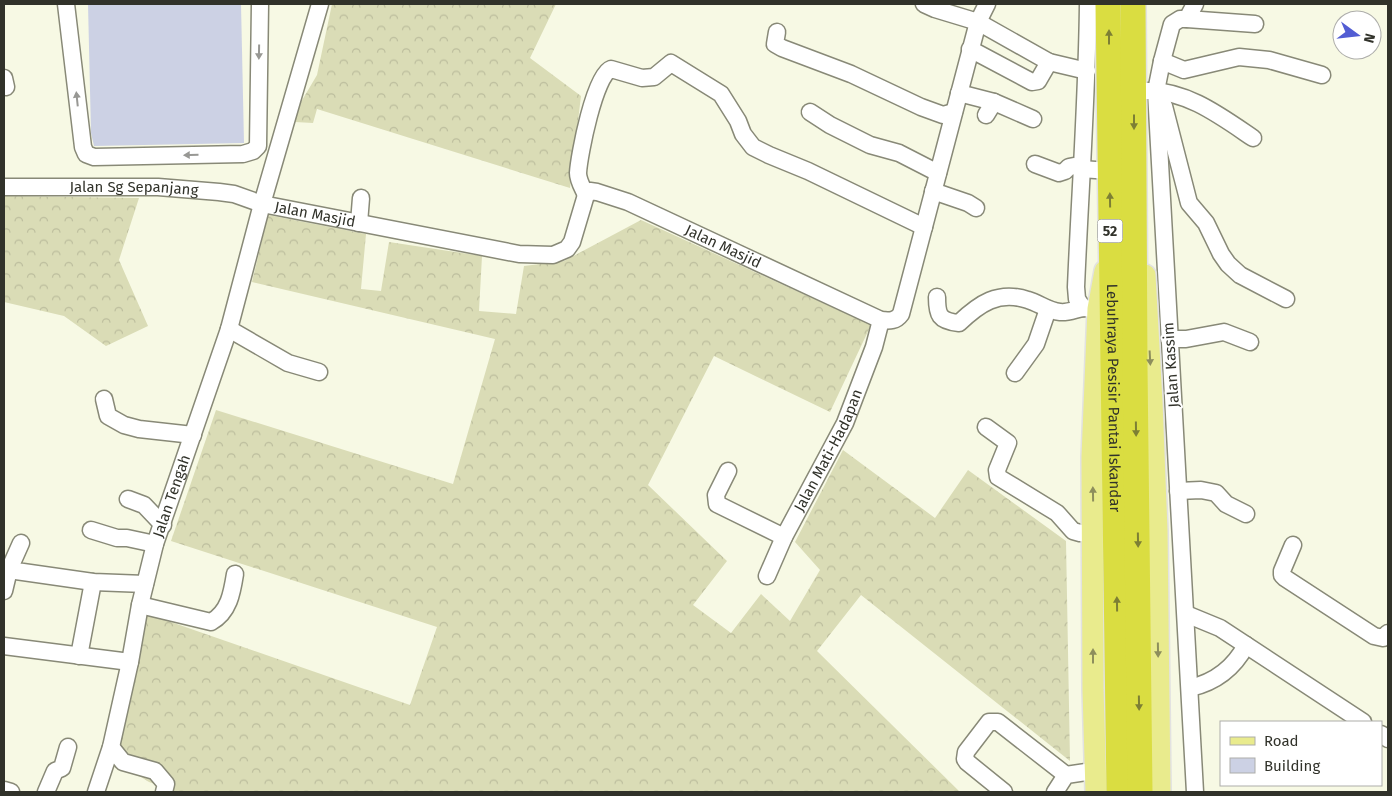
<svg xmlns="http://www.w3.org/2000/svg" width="1392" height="796" font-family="'Fira Sans',sans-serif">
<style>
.forest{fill:url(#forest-crowns)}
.building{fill:#ccd1e4}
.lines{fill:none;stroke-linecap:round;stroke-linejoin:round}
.minor-casing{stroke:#888977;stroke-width:19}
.major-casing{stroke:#e2e2e1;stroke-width:24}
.highway-casing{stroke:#e2e2e1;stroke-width:28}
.minor{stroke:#fff;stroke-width:16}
.major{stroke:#e9eb8d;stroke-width:21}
.highway{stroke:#dadd41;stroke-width:25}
.oneway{fill:#7d7f34}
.oneway2{fill:#989894}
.oneway3{fill:#8d8e5c}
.labels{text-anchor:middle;stroke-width:4;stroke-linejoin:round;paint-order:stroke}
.shield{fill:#fff;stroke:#6f706a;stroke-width:1}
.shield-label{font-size:14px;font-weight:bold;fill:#31322a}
.street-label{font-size:15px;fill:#31322a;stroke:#fff}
</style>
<defs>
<pattern id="forest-crowns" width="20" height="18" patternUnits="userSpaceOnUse" patternTransform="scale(1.25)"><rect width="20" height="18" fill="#dadcb6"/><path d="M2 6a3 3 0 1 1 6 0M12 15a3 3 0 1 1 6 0" fill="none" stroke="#bcbd9d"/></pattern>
</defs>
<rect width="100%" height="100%" fill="#f7f9e4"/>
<path class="forest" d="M332 4H556L530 58 581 96 570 188 317 109 313 123 295 122 301 102 317 75Z
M4 196 139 198 119 260 148 326 106 346 64 316 4 302Z
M268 215 366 234 361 289 381 291 389 242 482 256 479 311 516 314 524 266 564 261 641 220 871 325 830 412 714 356 648 485 727 561 693 605 731 633 761 594 790 621 820 570 795 542 843 450 935 518 968 470 1066 541 1070 761 861 595 817 651 960 792H177L149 782 141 777 111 766 145 613 410 705 437 627 171 541 216 410 453 484 495 339 252 282Z"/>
<path class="building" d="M88 4H241L244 143 94 146 91 133Z"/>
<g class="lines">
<g class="minor-casing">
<g id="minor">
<path d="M66 4 83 147 86 154 94 157 243 154 253 151 258 146 260 4"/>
<path d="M924 4 935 9 978 22 1049 62 1087 71"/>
<path d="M1088 4C1087 98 1080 192 1076 287L1077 299 1083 308 1098 309"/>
<path d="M1187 19 1195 4"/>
<path d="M777 32 775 44 782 48 851 74 921 107 943 115 954 112"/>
<path d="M970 49 1032 82 1038 81 1049 62"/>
<path d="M1162 61 1184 70 1239 57 1269 60 1322 75"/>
<path d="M4 78 6 87"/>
<path d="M1146 91C1185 89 1222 117 1253 138"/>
<path d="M959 93 994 102 1033 119"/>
<path d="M1164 106 1189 203 1206 223 1221 254 1228 264 1240 275 1286 299"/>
<path d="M810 112 830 125 870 145 899 153 938 173"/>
<path d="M986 115 994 102"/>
<path d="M1035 164 1059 173 1065 171 1069 167 1074 166 1081 169 1110 171"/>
<path id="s1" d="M4 187H158L219 192 234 194 262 204 519 254 553 255 567 249 572 242 586 195 590 191 597 192 628 202 881 320C890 321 896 321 901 314L978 22 987 4"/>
<path d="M933 191 968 203 976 208"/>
<path d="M586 195C583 188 578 181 578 173 579 155 595 74 611 69L642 78 654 77 671 63 721 94 738 121 743 134 753 147 769 155 808 171 924 227"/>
<path d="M359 223 361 198"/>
<path d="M937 297C937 315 939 321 959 323 979 304 998 290 1028 300 1039 303 1048 311 1060 312 1068 313 1076 309 1083 308"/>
<path d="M229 329 288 363 319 372"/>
<path d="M1169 339H1186L1224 332 1250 342"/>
<path d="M1015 373 1036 344 1048 309"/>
<path d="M104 399 108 416 124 425 139 429 193 435"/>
<path d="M986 427 1008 443 997 470 998 477 1057 513 1073 531 1080 533 1093 534"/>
<path d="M728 471 716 495 717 504 784 537"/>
<path d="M1178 491 1201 490 1216 493 1226 504 1246 514"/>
<path d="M128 499 144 505 163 525"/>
<path d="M91 530 117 538H127L155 544"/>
<path d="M21 543 9 570 93 582 145 584"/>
<path d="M1293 545 1282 571V575L1285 578 1374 636 1383 638 1388 633"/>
<path d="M4 570H9L4 591"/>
<path id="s2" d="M767 576 784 537 845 423 874 347 881 320"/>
<path d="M140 605 211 622C229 612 232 593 235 574"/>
<path d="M1186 614 1220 628 1363 722"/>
<path d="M4 646 130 662"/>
<path d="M79 656 93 582"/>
<path d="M1190 688C1216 682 1234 668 1246 645"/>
<path d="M1381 734 1388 739"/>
<path d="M111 747 123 762 155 771 166 784 164 792"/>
<path d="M4 790 11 792"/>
<path d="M46 792 55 771 62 768 68 747"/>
<path id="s3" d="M96 792 111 747 130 662 140 605 155 544 229 329 262 204 320 4"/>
<path d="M1004 792 967 762 965 759 966 752 989 722H998L1066 775"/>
<path d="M1055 792 1066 775 1086 772"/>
<path d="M1195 792 1156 91 1162 61 1172 24 1180 19H1187L1255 24"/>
</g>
</g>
<g class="major-casing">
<path id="major" d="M1145 275 1152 402 1157 531 1160 792
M1096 792 1093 690 1092 457 1098 309 1105 271"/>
</g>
<g class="highway-casing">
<g id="highway">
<path id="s4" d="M1108 4 1119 792"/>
<path d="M1133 4 1135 367 1140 792"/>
</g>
</g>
<use href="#minor" class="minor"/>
<use href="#major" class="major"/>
<use href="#highway" class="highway"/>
</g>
<defs><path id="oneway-solid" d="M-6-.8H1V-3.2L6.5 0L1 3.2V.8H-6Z" transform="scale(1.25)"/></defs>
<g class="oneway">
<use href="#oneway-solid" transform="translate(1109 37) rotate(-90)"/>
<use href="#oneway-solid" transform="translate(1134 122) rotate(90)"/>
<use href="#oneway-solid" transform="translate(1110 200) rotate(-91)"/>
<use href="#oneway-solid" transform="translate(1136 429) rotate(89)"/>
<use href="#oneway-solid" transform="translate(1138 540) rotate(89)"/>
<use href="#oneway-solid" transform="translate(1117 604) rotate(-91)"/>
<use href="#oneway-solid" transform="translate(1139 703) rotate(89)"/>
</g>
<g class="oneway2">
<use href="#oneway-solid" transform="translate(259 52) rotate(91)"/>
<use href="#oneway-solid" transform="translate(77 99) rotate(-96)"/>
<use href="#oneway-solid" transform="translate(191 155) rotate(179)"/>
</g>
<g class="oneway3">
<use href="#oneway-solid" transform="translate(1150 358) rotate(87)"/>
<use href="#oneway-solid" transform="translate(1093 494) rotate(-91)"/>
<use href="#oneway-solid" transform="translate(1158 650) rotate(89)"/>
<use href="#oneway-solid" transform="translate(1093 656) rotate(-90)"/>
</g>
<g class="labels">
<rect class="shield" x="1097.5" y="219.5" width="25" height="23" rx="4"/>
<g class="shield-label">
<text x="1110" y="236">52</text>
</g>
<g class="street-label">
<text dy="5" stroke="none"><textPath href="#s1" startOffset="130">Jalan Sg Sepanjang</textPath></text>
<text dy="5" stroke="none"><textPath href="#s1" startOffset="314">Jalan Masjid</textPath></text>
<text dy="5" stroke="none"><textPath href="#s1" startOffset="779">Jalan Masjid</textPath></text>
<text transform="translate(1171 365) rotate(-94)" y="5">Jalan Kassim</text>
<text dy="5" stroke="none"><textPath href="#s4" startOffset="394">Lebuhraya Pesisir Pantai Iskandar</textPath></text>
<text dy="5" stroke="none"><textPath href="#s2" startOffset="140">Jalan Mati-Hadapan</textPath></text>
<text dy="5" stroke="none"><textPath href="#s3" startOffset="306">Jalan Tengah</textPath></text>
</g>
</g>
<rect width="1392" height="796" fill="none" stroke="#31322a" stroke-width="10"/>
<rect x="1220" y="721" width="162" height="65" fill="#ffffff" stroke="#adadaa"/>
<rect x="1230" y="737" width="25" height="8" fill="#e9eb8d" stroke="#adadaa"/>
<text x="1264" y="746" font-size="15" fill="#31322a">Road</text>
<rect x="1230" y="758" width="25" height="15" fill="#ccd1e4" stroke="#adadaa"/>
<text x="1264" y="771" font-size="15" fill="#31322a">Building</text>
<g transform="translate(1357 35) rotate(105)"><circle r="24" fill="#ffffff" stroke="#adadaa"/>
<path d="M0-4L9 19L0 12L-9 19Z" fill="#525dd3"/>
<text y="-8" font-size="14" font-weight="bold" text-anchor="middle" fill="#31322a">N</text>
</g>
</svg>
